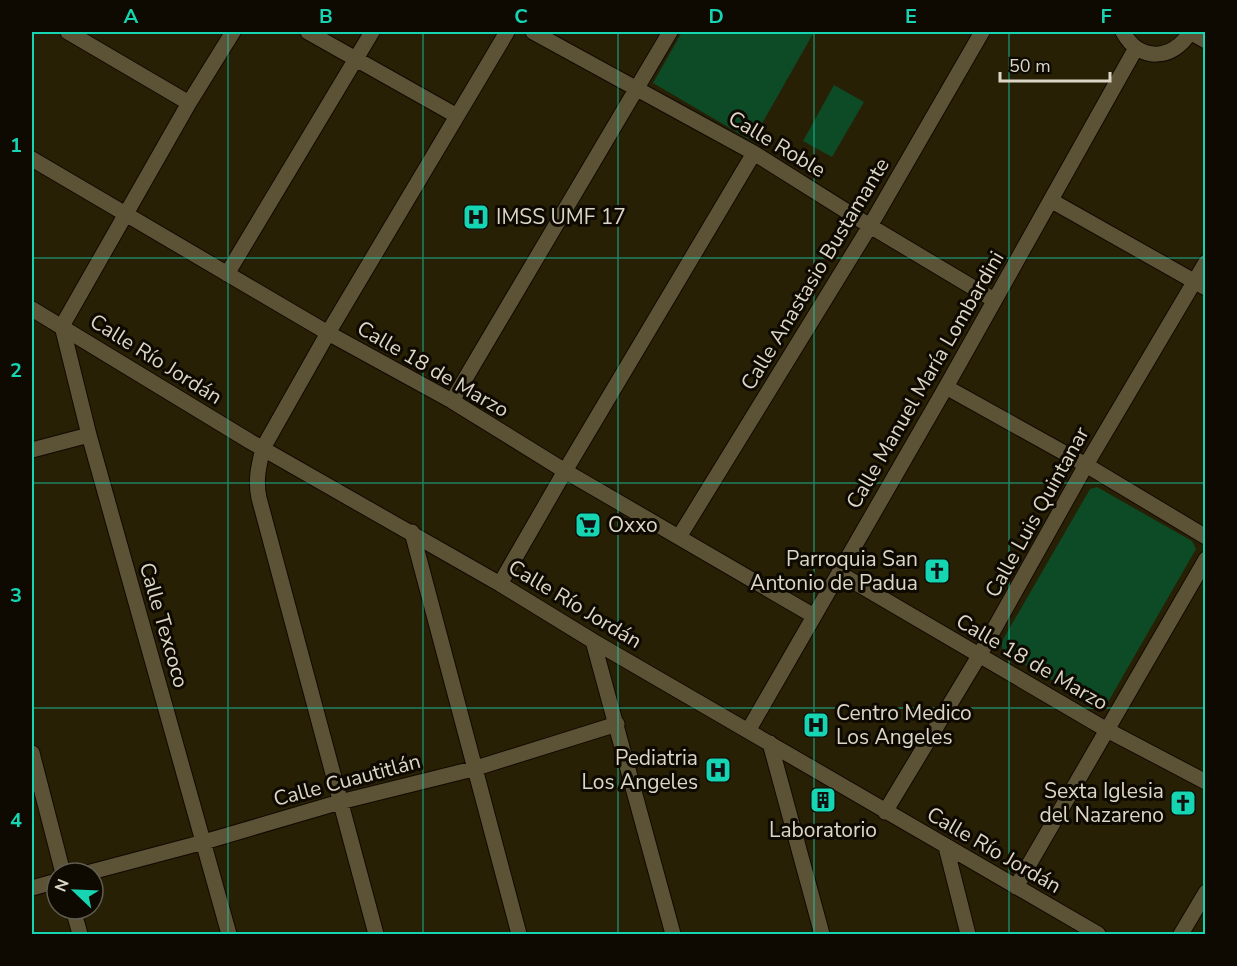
<svg xmlns="http://www.w3.org/2000/svg" width="1237" height="966" font-family="'Nunito Sans',sans-serif">
<style>
.green{fill:#0d4a26}
.lines{fill:none;stroke-linecap:round;stroke-linejoin:round}
.minor-casing{stroke:#110900;stroke-width:17}
.minor{stroke:#5c5337;stroke-width:15}
.grid{fill:none;stroke:#16d5b3;stroke-width:1.5;stroke-opacity:0.55}
.labels{text-anchor:middle;stroke-width:6;stroke-linejoin:round;paint-order:stroke}
.street-label{font-size:21px;fill:#dbd6c6;stroke:#0e0a02}
.poi-label{font-size:21px;fill:#dbd6c6;stroke:#0e0a02;text-anchor:start}
.neatline{fill:none;stroke:#16d5b3;stroke-width:2}
.grid-label{font-size:20px;text-anchor:middle;font-weight:bold;fill:#16d5b3}
</style>
<rect width="100%" height="100%" fill="#282005"/>
<path class="green" d="M682 32H814L752 141 653 83Z
M834 85 864 102 832 157 803 141Z
M1097 487 1192 541 1196 549 1108 702 1096 706 1003 652 1001 643 1090 489Z"/>
<g class="lines">
<g class="minor-casing">
<path id="minor" d="M68 32 189 103
M308 32 457 116
M533 32 754 153 870 226 994 300
M1123 32C1139 62 1173 61 1190 32
M1190 32 1206 41
M32 159 328 333 452 401 565 471 814 616
M1052 201 1206 288
M227 274 372 32
M32 309 251 442 500 584 593 641 1098 934
M946 387 1086 465 1206 537
M452 401 670 32
M32 450 89 435
M412 532 519 934
M679 537 870 226 982 32
M839 573 1107 730 1206 782
M500 584 565 471 754 153
M593 641 673 934
M748 731 946 387 1136 48
M770 743 822 934
M32 753 63 873
M885 812 979 656 1086 465 1206 262
M946 847 968 934
M87 873 204 842 340 802 473 769 617 724
M1016 887 1206 559
M32 888 57 881
M73 909 80 934
M229 934 89 435 62 326 189 103 233 32
M376 934 259 498C255 480 259 465 263 448L328 333 507 32
M1181 934 1206 892"/>
</g>
<use href="#minor" class="minor"/>
</g>
<path class="grid" d="M228 32V934M423 32V934M618 32V934M814 32V934M1009 32V934M32 258H1206M32 483H1206M32 708H1206"/>
<defs>
<g id="hospital-square" transform="scale(1.35)"><rect x="-9" y="-9" width="18" height="18" rx="4" fill="#16d5b3" stroke="#0e0a02"/><path d="M-5-5h3v3.5h4V-5h3V5h-3V1.5h-4V5h-3Z" fill="#111"/></g>
<g id="supermarket-square" transform="scale(1.35)"><rect x="-9" y="-9" width="18" height="18" rx="4" fill="#16d5b3" stroke="#0e0a02"/><path d="M-6-5.5h2.5l.6 2H6L4.5 2H-2.5L-4.4-4H-6ZM-1.5 3.2a1.3 1.3 0 1 0 .1 0ZM3 3.2a1.3 1.3 0 1 0 .1 0Z" fill="#111"/></g>
<g id="church-square" transform="scale(1.35)"><rect x="-9" y="-9" width="18" height="18" rx="4" fill="#16d5b3" stroke="#0e0a02"/><path d="M-1.2-6h2.4v3.5h3.3v2.4h-3.3V6h-2.4V-.1h-3.3v-2.4h3.3Z" fill="#111"/></g>
<g id="building-square" transform="scale(1.35)"><rect x="-9" y="-9" width="18" height="18" rx="4" fill="#16d5b3" stroke="#0e0a02"/><path d="M-4-6H4V6H1V3H-1V6H-4ZM-2.5-4.3h1.7v1.8h-1.7ZM.8-4.3h1.7v1.8H.8ZM-2.5-1h1.7V.8h-1.7ZM.8-1h1.7V.8H.8Z" fill="#111"/></g>
</defs>
<g fill-rule="evenodd">
<use href="#hospital-square" x="476" y="217"/>
<use href="#supermarket-square" x="588" y="525"/>
<use href="#church-square" x="937" y="571"/>
<use href="#hospital-square" x="816" y="725"/>
<use href="#hospital-square" x="718" y="770"/>
<use href="#building-square" x="823" y="800"/>
<use href="#church-square" x="1183" y="803"/>
</g>
<g class="labels">
<g class="street-label">
<text transform="translate(777 144) rotate(31)" y="7">Calle Roble</text>
<text transform="translate(815 274) rotate(-59)" y="7">Calle Anastasio Bustamante</text>
<text transform="translate(156 359) rotate(32)" y="7">Calle Río Jordán</text>
<text transform="translate(433 369) rotate(30)" y="7">Calle 18 de Marzo</text>
<text transform="translate(925 380) rotate(-60)" y="7">Calle Manuel María Lombardini</text>
<text transform="translate(1037 512) rotate(-61)" y="7">Calle Luis Quintanar</text>
<text transform="translate(575 604) rotate(31)" y="7">Calle Río Jordán</text>
<text transform="translate(164 625) rotate(74)" y="7">Calle Texcoco</text>
<text transform="translate(1032 662) rotate(30)" y="7">Calle 18 de Marzo</text>
<text transform="translate(347 780) rotate(-15)" y="7">Calle Cuautitlán</text>
<text transform="translate(994 850) rotate(30)" y="7">Calle Río Jordán</text>
</g>
<g class="poi-label">
<text x="496" y="224">IMSS UMF 17</text>
<text x="608" y="532">Oxxo</text>
<text x="918" y="566" text-anchor="end">Parroquia San<tspan x="918" dy="24">Antonio de Padua</tspan></text>
<text x="836" y="720">Centro Medico<tspan x="836" dy="24">Los Angeles</tspan></text>
<text x="698" y="765" text-anchor="end">Pediatria<tspan x="698" dy="24">Los Angeles</tspan></text>
<text x="1164" y="798" text-anchor="end">Sexta Iglesia<tspan x="1164" dy="24">del Nazareno</tspan></text>
<text x="823" y="837" text-anchor="middle">Laboratorio</text>
</g>
</g>
<rect width="1237" height="966" fill="none" stroke="#0e0a02" stroke-width="66"/>
<g transform="translate(75 891) rotate(293)"><circle r="28" fill="#0e0a02" stroke="#605c50" stroke-width="1.5"/>
<path d="M0-4.5L10 22L0 15L-10 22Z" fill="#16d5b3"/>
<text y="-9" font-size="16" font-weight="bold" text-anchor="middle" fill="#dbd6c6">N</text>
</g>
<path d="M1000 72v9h110v-9" fill="none" stroke="#dbd6c6" stroke-width="3"/>
<text x="1009" y="72" font-size="18" fill="#dbd6c6" stroke="#0e0a02" stroke-width="4.5" paint-order="stroke">50 m</text>
<rect x="33" y="33" width="1171" height="900" class="neatline"/>
<g class="grid-label">
<text x="131" y="23">A</text>
<text x="326" y="23">B</text>
<text x="521" y="23">C</text>
<text x="716" y="23">D</text>
<text x="911" y="23">E</text>
<text x="1106" y="23">F</text>
<text x="16" y="152">1</text>
<text x="16" y="377">2</text>
<text x="16" y="602">3</text>
<text x="16" y="827">4</text>
</g>
</svg>
